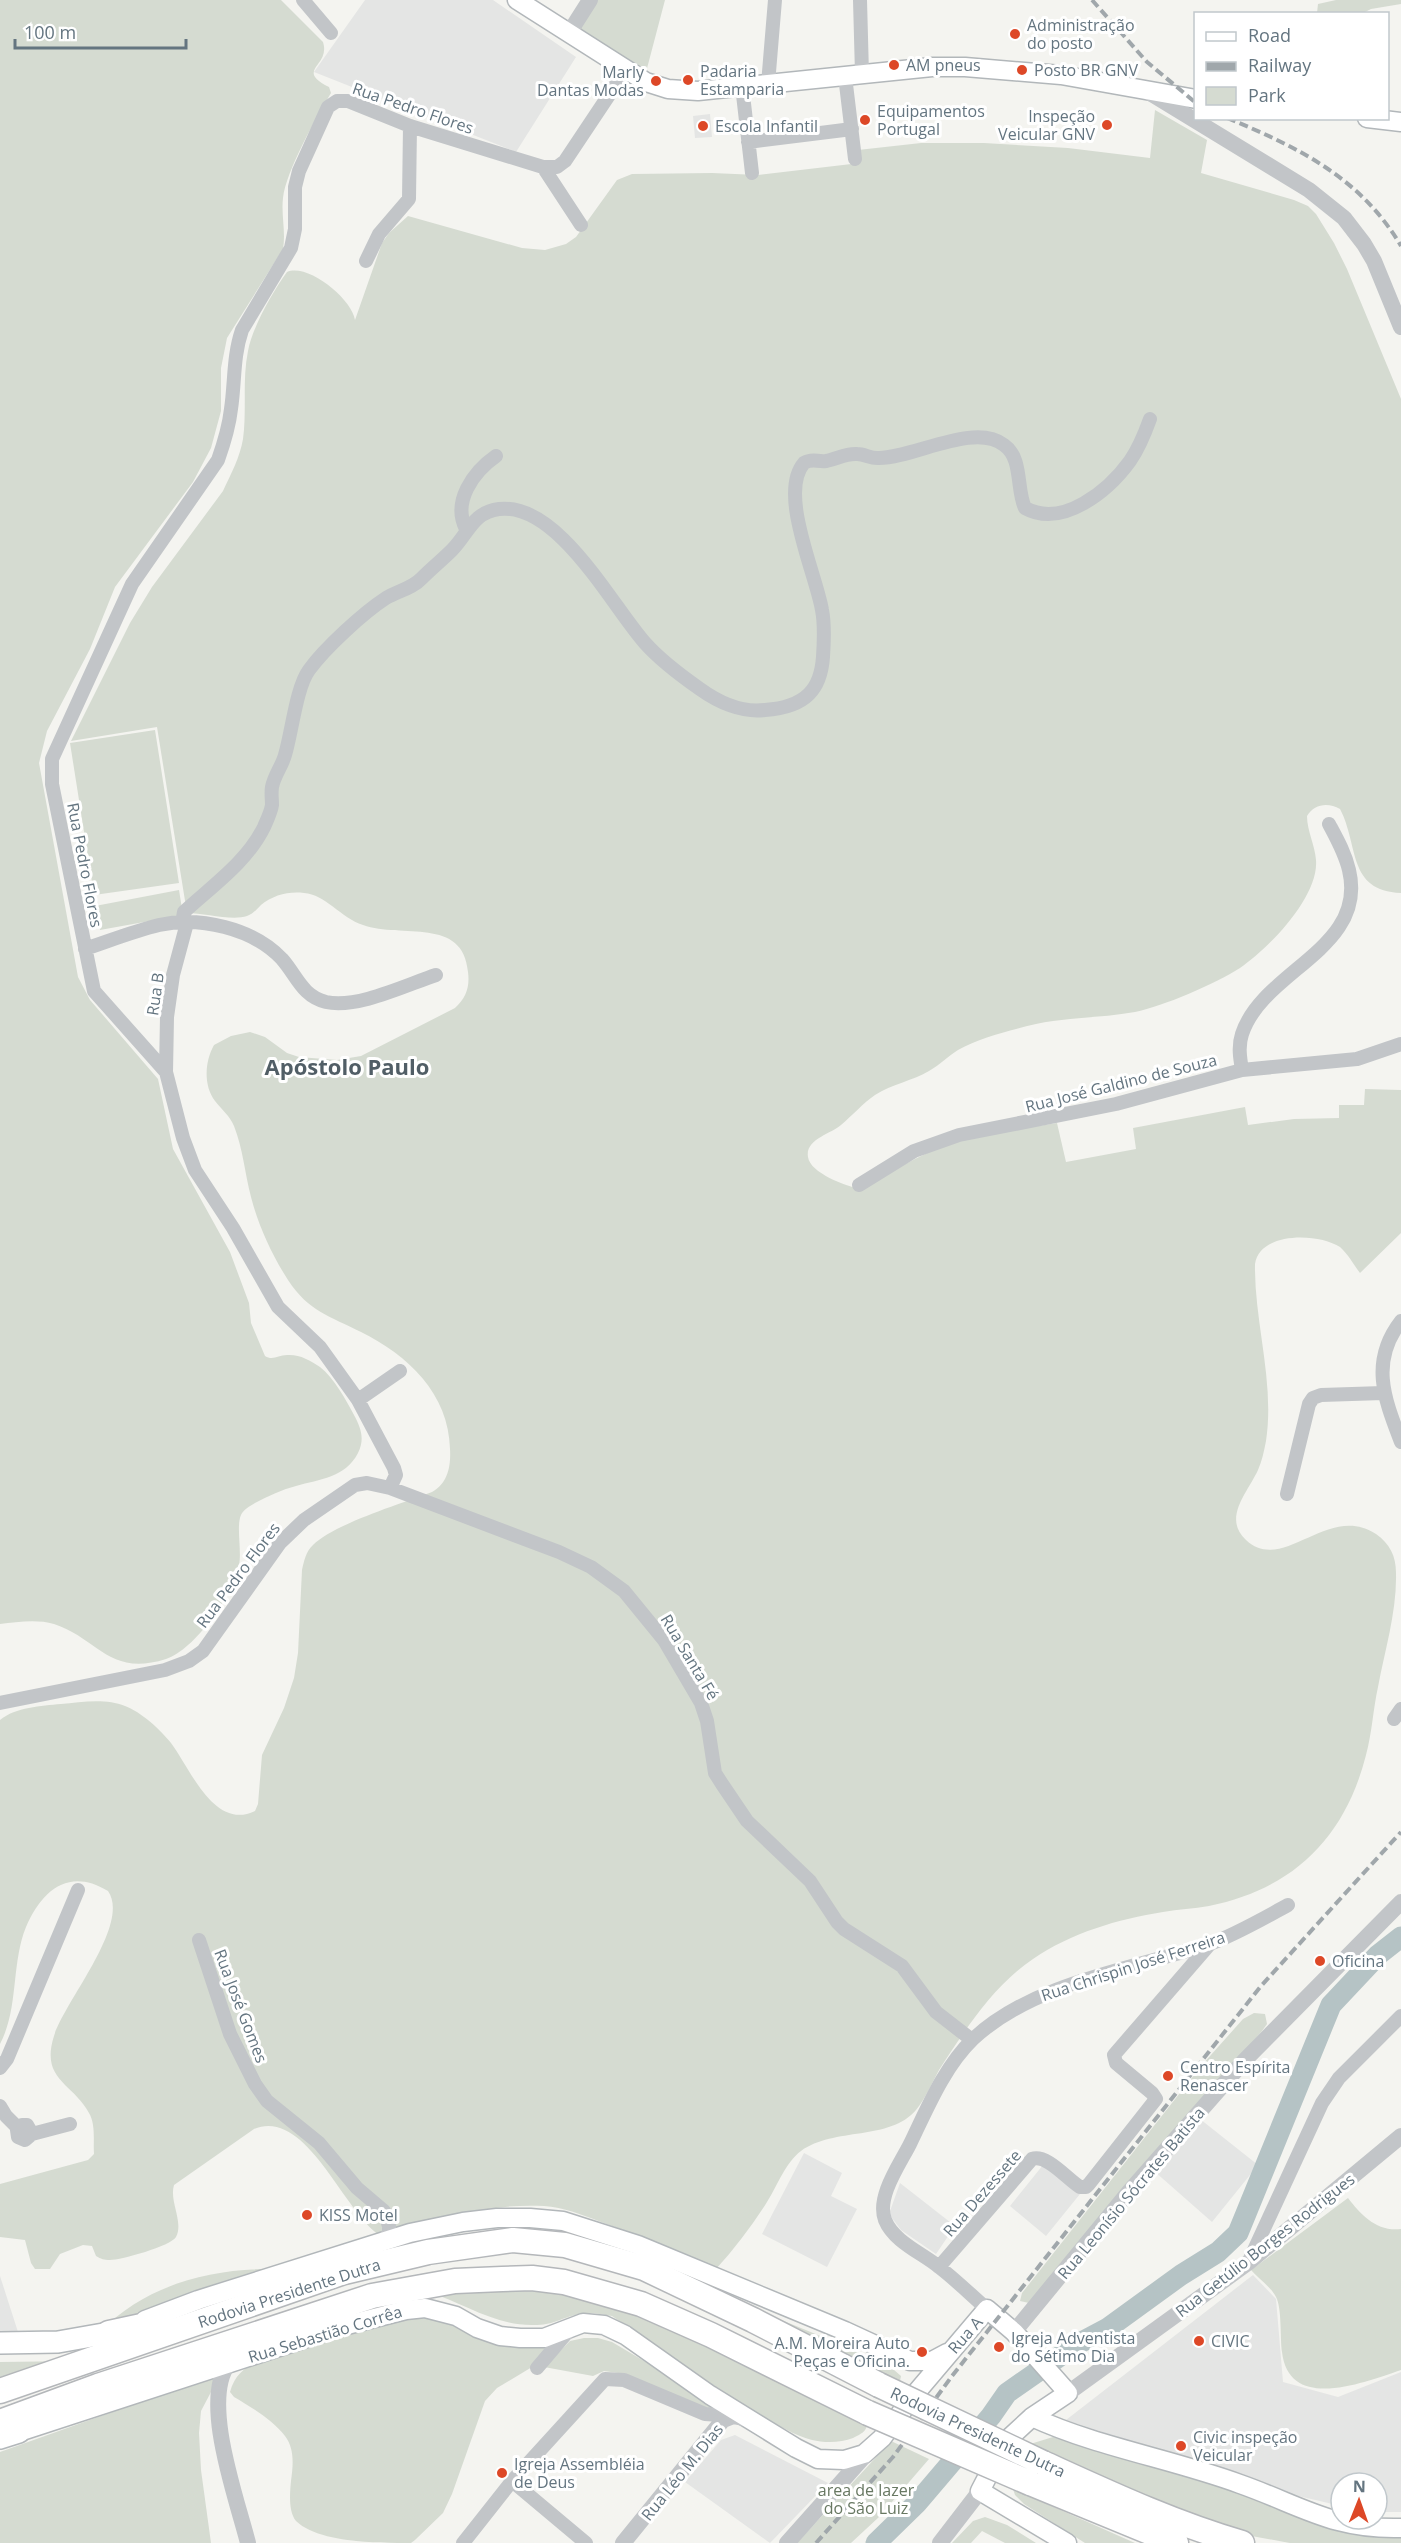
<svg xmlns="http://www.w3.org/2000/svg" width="1401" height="2543" font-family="'Open Sans',sans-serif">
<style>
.built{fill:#e4e5e4}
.green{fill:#d5dbd1}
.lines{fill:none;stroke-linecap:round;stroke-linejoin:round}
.river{stroke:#b5c3c5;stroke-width:21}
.secondary-casing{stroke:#b2b7ba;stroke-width:21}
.primary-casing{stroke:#b2b7ba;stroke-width:24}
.motorway-casing{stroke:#b4b7ba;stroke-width:27}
.minor{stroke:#c2c5c8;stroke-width:14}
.tertiary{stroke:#c2c5c8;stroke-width:16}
.secondary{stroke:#fff;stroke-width:18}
.primary{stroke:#fff;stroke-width:21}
.motorway{stroke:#fff;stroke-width:24}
.rail{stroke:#a0a7ab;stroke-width:4;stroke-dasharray:9 4.5;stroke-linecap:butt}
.motorway-bridge-casing{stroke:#b4b7ba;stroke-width:27;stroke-linecap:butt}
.motorway-bridge{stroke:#fff;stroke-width:24}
.poi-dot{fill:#dd4827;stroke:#fff;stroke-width:2}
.labels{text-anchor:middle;stroke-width:6;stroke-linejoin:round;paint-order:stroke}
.poi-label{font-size:16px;fill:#647580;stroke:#fff;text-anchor:start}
.street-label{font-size:16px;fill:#647580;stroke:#fff}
.park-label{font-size:16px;fill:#687862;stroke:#fff}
.district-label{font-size:22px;font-weight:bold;fill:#515e66;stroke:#fff}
</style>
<rect width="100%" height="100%" fill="#f4f4f0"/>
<path class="built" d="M365 0H493L576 57 516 152 314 72Z
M710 114 712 137 695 138 693 116Z
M1200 2119 1258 2165 1212 2222 1154 2171Z
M804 2153 842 2173 831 2196 857 2209 827 2267 762 2234Z
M1043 2165 1080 2194 1046 2236 1010 2206Z
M900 2183 955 2226 936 2254 901 2230 889 2214Z
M1253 2275 1276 2299 1283 2382 1338 2397 1401 2372V2512H1377V2483H1341V2506L1294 2495 1066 2420Z
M0 2276 18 2332 0 2337Z
M735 2435 828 2483 770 2543 685 2482 721 2440Z"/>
<path class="green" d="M0 0H281L323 42C331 67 294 69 329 87L331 93C316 118 286 171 283 198 281 215 286 232 283 249L227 338 221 368V411L211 448 193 482 115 587 90 649 47 731 39 763 78 977 90 1000 158 1079 173 1149 230 1252 249 1303 251 1323 265 1356C273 1361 278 1355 287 1355 299 1354 310 1360 320 1367 334 1378 346 1400 354 1415 361 1428 365 1439 358 1453 345 1478 320 1479 296 1486 281 1490 268 1496 255 1503 250 1506 243 1510 241 1515 236 1526 242 1551 239 1565 233 1594 195 1650 166 1659 109 1677 99 1639 54 1624 37 1619 17 1622 0 1624Z
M595 0H665L645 76 575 30Z
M1336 0H1401V4L1371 9 1363 13H1317L1318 4Z
M1155 110 1207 140 1201 173 1294 200 1308 206 1316 214 1334 243 1347 269 1401 399V893C1347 891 1359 845 1340 809 1328 802 1314 804 1307 816 1307 831 1315 845 1316 860 1319 897 1268 949 1240 968 1215 984 1164 1006 1135 1012 1102 1018 1069 1017 1036 1024 1011 1030 981 1037 958 1050 948 1056 940 1065 929 1071 912 1081 892 1084 875 1095 862 1104 853 1115 841 1125 831 1134 805 1139 808 1157 810 1173 846 1186 860 1189 889 1173 920 1154 952 1143 986 1132 1022 1129 1057 1123L1066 1162 1136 1149 1133 1128 1245 1107 1248 1125 1294 1119 1339 1118V1105H1364L1365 1089 1401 1090V1233L1360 1273C1354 1265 1348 1254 1340 1247 1319 1233 1260 1231 1255 1264 1254 1322 1275 1382 1266 1441 1264 1451 1262 1461 1258 1470 1248 1492 1222 1518 1246 1540 1283 1575 1328 1502 1376 1534 1390 1544 1396 1556 1396 1573 1397 1611 1385 1650 1378 1687 1373 1710 1372 1733 1366 1755 1345 1838 1293 1889 1209 1906 1194 1909 1178 1909 1163 1912 1118 1919 1071 1933 1033 1959 993 1986 965 2030 939 2070 932 2083 925 2099 916 2110 890 2141 834 2127 801 2151 785 2163 778 2185 767 2202 752 2226 735 2248 716 2269 679 2252 641 2236 601 2222 583 2215 563 2207 544 2206 487 2203 435 2220 381 2236 344 2214 307 2107 254 2129L174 2185C169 2201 184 2222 176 2237 171 2246 121 2260 110 2260 104 2260 101 2259 96 2256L92 2246 83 2245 60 2254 50 2269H35L31 2263 25 2240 0 2237V2184L88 2160 94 2154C93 2141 96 2125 89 2113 73 2083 40 2080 54 2036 65 2001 131 1924 108 1891 69 1867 42 1890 26 1927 11 1964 19 2008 0 2044V1720C16 1707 41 1706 61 1704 81 1702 106 1698 125 1706 141 1712 160 1729 171 1743 190 1768 214 1831 255 1811L258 1804 262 1755 284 1708 294 1678 298 1653 302 1570C304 1561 306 1551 313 1545 334 1524 403 1503 432 1492 448 1483 451 1466 450 1449 449 1394 408 1355 361 1332 330 1316 309 1312 288 1280 273 1257 258 1225 251 1197 245 1174 243 1149 234 1126 230 1116 222 1110 215 1101 203 1085 205 1061 214 1045L231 1036 250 1032 265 1037 287 1053 299 1057 337 1060 361 1056 455 1008C466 998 470 987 468 972 463 916 402 939 363 925 341 918 325 894 304 893 289 891 273 895 261 905 256 910 253 914 247 916 232 921 204 913 187 913L157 727 71 741 130 623 152 587 223 491C231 474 240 457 243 439 247 410 242 380 248 351 252 328 273 291 287 272 308 263 352 299 355 320L382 243 389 233 408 216 522 248 545 250 566 244 576 237 617 180 632 174 712 173 758 175 860 163 858 150 921 143H984L1068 148 1150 158Z
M155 730 179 883 94 895 70 743Z
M179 890 183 915 100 930 95 906Z
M1254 2013 1265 2014 1267 2024 1262 2031 1029 2303 1020 2301 1022 2293 1202 2065 1243 2019Z
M1348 2198C1361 2215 1377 2232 1401 2229V2370C1365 2382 1289 2413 1282 2352 1280 2338 1282 2308 1276 2297 1271 2287 1258 2278 1251 2270Z
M269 2269 101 2331C145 2286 208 2269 269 2269Z
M532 2286 646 2313 868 2423C866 2432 861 2434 853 2438 841 2443 824 2443 812 2440 791 2435 772 2421 754 2411 705 2381 659 2348 612 2316 599 2314 587 2311 575 2315 559 2319 553 2325 534 2325 495 2326 464 2303 428 2292Z
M750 2307 886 2363 901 2376 900 2381 895 2383Z
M417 2315 553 2343 537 2364 497 2388 485 2401 452 2494 443 2513 415 2540 411 2543C378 2543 319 2543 296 2521 288 2511 290 2492 291 2481 293 2466 295 2449 285 2436 273 2420 251 2407 234 2397L230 2392C235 2375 243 2369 258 2361L366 2327Z
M584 2338H598L612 2342 720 2406 710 2410 618 2373 604 2371 593 2376 544 2367 570 2341Z
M76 2361 0 2383V2362Z
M216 2375 211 2392 201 2411 199 2433 201 2470 211 2543H0V2452Z
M1053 2437 1235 2491 1317 2524 1339 2531 1368 2536 1401 2537V2543H1290L1246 2535 1203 2521 1027 2445Z
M891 2441 929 2459 879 2517 851 2543H797Z
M1013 2489 1135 2543H1085L1024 2504 1015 2495Z
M985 2517 1007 2525 1036 2543H1005L982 2531 971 2543H952L973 2521Z"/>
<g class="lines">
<path class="river" d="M876 2543 917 2503 991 2416 1007 2393 1076 2345 1108 2328 1181 2275 1218 2252 1238 2233 1245 2216 1331 2005 1378 1955 1401 1937"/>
<g class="secondary-casing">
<path id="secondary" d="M517 0 646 82 668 89 698 91 932 67H965L1061 75 1196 99
M1367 118 1401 122
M145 2320 198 2300 410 2233 463 2222 497 2218H530L563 2221 638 2245 845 2331 910 2361H932L947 2353
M1032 2417C1097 2447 1172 2459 1240 2484 1300 2505 1333 2530 1401 2528
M19 2432 343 2326 406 2310 425 2308 456 2316 477 2328 500 2336 520 2338H544L583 2323 604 2325 625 2335 710 2395 796 2448 818 2459 844 2460 864 2454 882 2438 915 2394 987 2309 1014 2332 1068 2393 1032 2417 1006 2441 980 2491 1067 2543"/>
</g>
<g class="primary-casing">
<path id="primary" d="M0 2343 58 2342 109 2333
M0 2438 19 2432"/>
</g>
<g class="motorway-casing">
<path id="motorway" d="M109 2333 160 2322
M0 2391 344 2272 428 2252 513 2240 565 2245 644 2268 753 2320 879 2385
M0 2422 98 2386 372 2296 455 2281 502 2279 532 2278 564 2282 641 2304 711 2335 868 2413
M1043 2463C1109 2493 1173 2523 1242 2543
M1030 2483 1176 2543"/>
</g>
<path class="minor" d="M303 0 331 33
M860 0 862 74
M845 76 855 159
M768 84 775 0
M742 86 752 173
M748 142 852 129
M543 167 581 225
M366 261 379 234 409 199 410 126
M466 529C452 502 473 472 496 456
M182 923 184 912C212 886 247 862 264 827 267 820 271 812 272 805 272 799 271 793 272 787 274 776 282 766 285 755 292 732 296 688 309 670 325 648 363 613 386 598 398 591 413 588 422 578 432 568 442 560 452 550 468 534 473 512 499 509 558 502 612 606 645 643 661 661 680 675 700 689 718 702 742 713 765 710 780 709 798 705 809 694 819 684 822 671 823 657 824 642 825 625 822 610 816 574 778 493 804 463 812 458 817 462 826 461 837 459 846 453 857 454 865 454 871 459 879 458 914 458 974 422 1004 445 1023 458 1016 489 1025 508 1063 529 1109 490 1130 461 1139 448 1145 433 1150 419
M85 949C109 941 134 931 159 925 199 916 253 928 282 959 297 976 302 996 326 1002 357 1009 406 985 436 975
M1242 1070C1240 1058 1238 1046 1242 1034 1263 970 1368 949 1349 870 1345 853 1337 839 1329 824
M166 1072 167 1017 173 975 187 923
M859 1185 914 1151 959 1135 1116 1104 1242 1070 1357 1059 1401 1044
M1401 1321C1369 1362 1385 1400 1401 1442
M358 1400 400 1371
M390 1488 396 1475 394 1468 358 1400 320 1347 278 1307 233 1228 195 1170 183 1138 166 1072 94 991 52 784V759L132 584 218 460C224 443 229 427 231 409 235 382 233 356 242 330L291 248 295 229V187L299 171 328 107 337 101H348L410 126 543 167H557L565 161 625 71
M1287 1494 1309 1404 1313 1398 1321 1395 1383 1393
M0 1703 165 1670 189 1661 203 1651 280 1543 304 1520 355 1485 367 1483 390 1488 559 1552 591 1567 624 1591 664 1640 701 1703 707 1721 715 1773 722 1784 747 1821 810 1881 837 1922 844 1929 902 1966 936 2012 972 2040
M1394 1719 1401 1709
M199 1940 230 2034 255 2084 267 2101 319 2143 357 2188 384 2211 389 2226V2233L383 2241
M0 2068 7 2059 78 1890
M0 2106 6 2116 18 2128
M32 2134 27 2125H22L17 2130 18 2137 25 2140 32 2134 70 2124
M1249 2261 1322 2103 1339 2078 1401 2016
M939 2267 1032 2159C1047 2154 1067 2179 1080 2187H1086L1089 2184 1156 2099 1152 2093 1116 2063 1114 2055 1210 1944
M987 2309C971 2295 956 2280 939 2267 922 2253 894 2242 885 2220 876 2197 900 2164 910 2144 927 2109 944 2067 973 2039 1033 1983 1130 1969 1207 1945 1235 1935 1262 1919 1288 1905
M537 2368 571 2328
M512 2481 586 2543
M463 2543 512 2481 605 2379 624 2380 705 2414 734 2416"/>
<path class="tertiary" d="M569 33 590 0
M1150 93 1309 190 1344 218 1364 244 1374 261 1401 327
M1014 2332 1128 2193 1245 2060 1401 1902
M228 2364C201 2402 237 2499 248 2543
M1068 2393 1249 2262 1401 2136
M623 2543 723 2420 733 2416 748 2419
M787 2543 869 2451
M940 2543 980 2491"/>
<use href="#secondary" class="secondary"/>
<use href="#primary" class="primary"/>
<use href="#motorway" class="motorway"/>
<path class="rail" d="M1092 0 1147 62 1196 103
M1227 118C1298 147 1361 178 1401 246
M816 2543 893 2457 952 2376 1261 1986 1401 1832"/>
<g class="motorway-bridge-casing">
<path id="motorway-bridge" d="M879 2385 1043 2463
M868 2413 1030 2483"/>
</g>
<use href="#motorway-bridge" class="motorway-bridge"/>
</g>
<g class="poi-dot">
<circle cx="1015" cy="34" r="6"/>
<circle cx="894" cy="65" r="6"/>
<circle cx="1022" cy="70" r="6"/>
<circle cx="688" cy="80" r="6"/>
<circle cx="656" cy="81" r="6"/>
<circle cx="865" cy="120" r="6"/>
<circle cx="1107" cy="125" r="6"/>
<circle cx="703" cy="126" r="6"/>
<circle cx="1320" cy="1961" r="6"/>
<circle cx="1168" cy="2076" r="6"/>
<circle cx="307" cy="2215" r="6"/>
<circle cx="1199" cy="2341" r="6"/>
<circle cx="999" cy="2347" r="6"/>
<circle cx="922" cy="2352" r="6"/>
<circle cx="1181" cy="2446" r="6"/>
<circle cx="502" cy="2473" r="6"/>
</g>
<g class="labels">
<g class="poi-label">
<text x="1027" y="31">Administração<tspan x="1027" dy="18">do posto</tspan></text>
<text x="906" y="71">AM pneus</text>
<text x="1034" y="76">Posto BR GNV</text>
<text x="700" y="77">Padaria<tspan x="700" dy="18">Estamparia</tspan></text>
<text x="644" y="78" text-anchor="end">Marly<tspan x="644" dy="18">Dantas Modas</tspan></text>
<text x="877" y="117">Equipamentos<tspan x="877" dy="18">Portugal</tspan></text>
<text x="1095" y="122" text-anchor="end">Inspeção<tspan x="1095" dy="18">Veicular GNV</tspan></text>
<text x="715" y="132">Escola Infantil</text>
<text x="1332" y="1967">Oficina</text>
<text x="1180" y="2073">Centro Espírita<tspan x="1180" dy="18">Renascer</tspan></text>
<text x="319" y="2221">KISS Motel</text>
<text x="1011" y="2344">Igreja Adventista<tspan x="1011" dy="18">do Sétimo Dia</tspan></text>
<text x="1211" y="2347">CIVIC</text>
<text x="910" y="2349" text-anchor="end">A.M. Moreira Auto<tspan x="910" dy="18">Peças e Oficina.</tspan></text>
<text x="1193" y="2443">Civic inspeção<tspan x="1193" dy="18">Veicular</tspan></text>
<text x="514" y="2470">Igreja Assembléia<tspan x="514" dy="18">de Deus</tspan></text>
</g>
<g class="street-label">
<text transform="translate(413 108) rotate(19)" y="6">Rua Pedro Flores</text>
<text transform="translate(85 865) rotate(79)" y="6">Rua Pedro Flores</text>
<text transform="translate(155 994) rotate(-82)" y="6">Rua B</text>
<text transform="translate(1121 1083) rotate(-14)" y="6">Rua José Galdino de Souza</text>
<text transform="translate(238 1575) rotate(-53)" y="6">Rua Pedro Flores</text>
<text transform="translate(690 1657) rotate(59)" y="6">Rua Santa Fé</text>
<text transform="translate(1133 1966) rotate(-18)" y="6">Rua Chrispin José Ferreira</text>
<text transform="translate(241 2006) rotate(69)" y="6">Rua José Gomes</text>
<text transform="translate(982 2193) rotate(-49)" y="6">Rua Dezessete</text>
<text transform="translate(1131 2193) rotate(-50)" y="6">Rua Leonísio Sócrates Batista</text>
<text transform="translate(1265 2245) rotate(-38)" y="6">Rua Getúlio Borges Rodrigues</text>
<text transform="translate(289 2293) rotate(-18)" y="6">Rodovia Presidente Dutra</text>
<text transform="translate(325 2334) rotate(-17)" y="6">Rua Sebastião Corrêa</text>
<text transform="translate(965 2335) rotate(-49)" y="6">Rua A</text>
<text transform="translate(978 2432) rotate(25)" y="6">Rodovia Presidente Dutra</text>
<text transform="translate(682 2472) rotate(-51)" y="6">Rua Léo M. Dias</text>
</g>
<g class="park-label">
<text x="866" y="2496">area de lazer<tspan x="866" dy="18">do São Luiz</tspan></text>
</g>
<g class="district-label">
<text x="347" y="1075">Apóstolo Paulo</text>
</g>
</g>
<rect x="1194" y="12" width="195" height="108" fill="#ffffff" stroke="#c1c8cc" stroke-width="1.5"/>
<rect x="1206" y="32" width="30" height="9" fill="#ffffff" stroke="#c1c8cc" stroke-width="1.5"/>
<text x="1248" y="42" font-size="18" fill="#647580">Road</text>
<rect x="1206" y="62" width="30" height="9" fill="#a0a7ab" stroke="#c1c8cc" stroke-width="1.5"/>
<text x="1248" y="72" font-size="18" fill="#647580">Railway</text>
<rect x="1206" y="87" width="30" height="18" fill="#d5dbd1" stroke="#c1c8cc" stroke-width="1.5"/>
<text x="1248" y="102" font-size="18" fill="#647580">Park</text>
<g transform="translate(1359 2501) rotate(1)"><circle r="28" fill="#ffffff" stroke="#c1c8cc" stroke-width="1.5"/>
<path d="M0-4.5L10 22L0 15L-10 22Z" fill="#dd4827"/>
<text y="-9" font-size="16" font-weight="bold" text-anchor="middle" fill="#647580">N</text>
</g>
<path d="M15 39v9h171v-9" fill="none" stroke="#647580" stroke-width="3"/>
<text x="24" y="39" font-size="18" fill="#647580" stroke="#ffffff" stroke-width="4.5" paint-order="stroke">100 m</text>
</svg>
